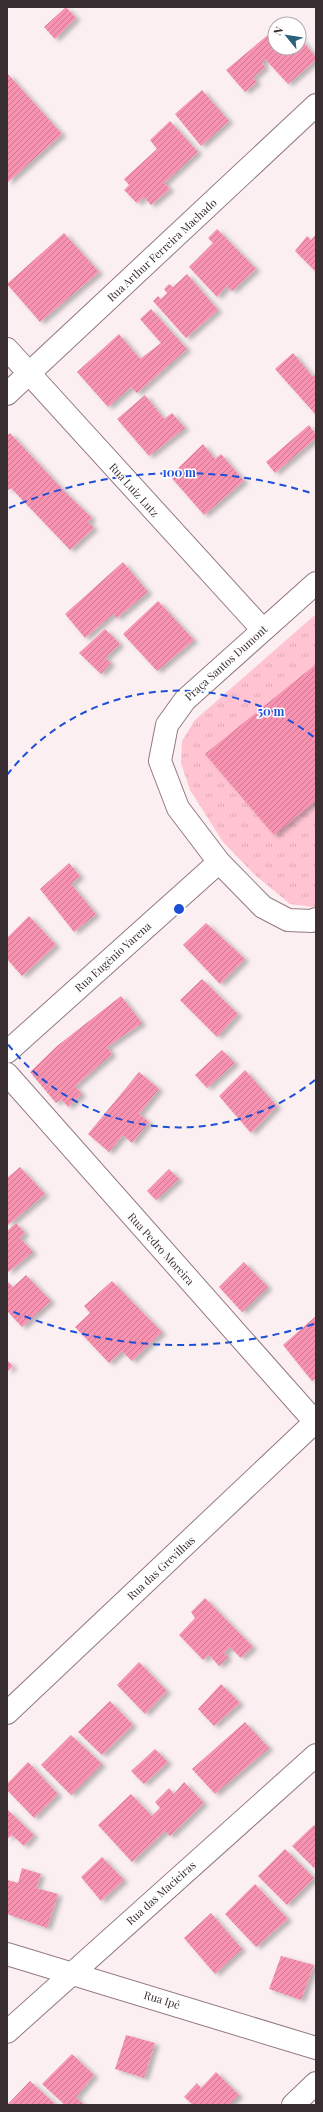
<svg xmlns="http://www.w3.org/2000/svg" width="323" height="2112" font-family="'Playfair Display',serif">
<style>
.park{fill:url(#park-tufts)}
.building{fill:url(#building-hatch);filter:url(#shadow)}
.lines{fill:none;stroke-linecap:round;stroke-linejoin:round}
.minor-casing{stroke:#947a80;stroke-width:24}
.minor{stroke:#fff;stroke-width:22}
.ring{fill:none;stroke:#1d4ed8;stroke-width:2;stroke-dasharray:7 5}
.labels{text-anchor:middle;stroke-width:3;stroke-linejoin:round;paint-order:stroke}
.street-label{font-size:11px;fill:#392e31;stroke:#fff}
.centre{fill:#1d4ed8;stroke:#fff;stroke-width:2}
.ring-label{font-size:12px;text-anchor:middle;font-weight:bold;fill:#1d4ed8;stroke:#fff;stroke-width:3;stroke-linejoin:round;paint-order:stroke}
</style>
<defs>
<pattern id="park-tufts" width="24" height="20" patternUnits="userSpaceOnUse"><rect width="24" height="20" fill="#ffc3d2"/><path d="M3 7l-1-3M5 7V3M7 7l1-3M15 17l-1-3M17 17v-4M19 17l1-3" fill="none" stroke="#dba8b5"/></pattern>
<pattern id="building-hatch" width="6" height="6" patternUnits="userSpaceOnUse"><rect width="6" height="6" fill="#f793b0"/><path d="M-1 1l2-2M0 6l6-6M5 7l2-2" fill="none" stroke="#c97890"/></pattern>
<filter id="shadow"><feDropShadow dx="4.5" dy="2.5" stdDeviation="2" flood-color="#0004"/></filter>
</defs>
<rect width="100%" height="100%" fill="#fbeff2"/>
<path class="park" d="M316 614V906L313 907 290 904 255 875 223 842 190 790 181 763 182 741 195 720Z"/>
<path class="building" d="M66 7 76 18 55 39 44 27Z
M275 29V48H299V37L316 57V60L288 84 265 59 262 63 265 67 253 78 257 82 245 92 226 70Z
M7 73 62 134 7 183Z
M202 90 229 121 201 146 175 114Z
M170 121 198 152 164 183 170 189 151 205 144 197 137 203 124 190 129 185 124 179 157 149 150 140Z
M217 229 256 269 232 291 227 286 217 297 189 267 213 243 208 238Z
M64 233 99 272 40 322 7 284Z
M316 234V272L295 251 307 236 311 240Z
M187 274 218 310 186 338 153 301 158 296 161 299 167 293 164 289 169 284 173 287Z
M151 309 187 349 137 393 131 387 108 407 77 372 119 334 140 359 161 343 140 319Z
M293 353 313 377 316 374V415L275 369Z
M145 395 164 419 172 413 185 428 149 456 117 419Z
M309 425 316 435V438L275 473 266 462Z
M10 433 65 492 92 518 88 522 94 528 70 550 11 488 9 490 7 488V436Z
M203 444 215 459 221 454 244 481 204 515 170 476Z
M123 562 148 592 117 618 113 614 85 638 65 614Z
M158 601 194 640 157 671 123 634Z
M105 629 120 644 105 658 111 663 101 674 79 653Z
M315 665 316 800 274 835 205 754Z
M69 863 80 876 71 884 96 914 74 932 40 889Z
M29 916 56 945 22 976 7 959V938Z
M206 923 245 959 220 984 183 945Z
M202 979 238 1014 217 1037 180 1000Z
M121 996 142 1023 107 1047 112 1054 75 1086 82 1094 68 1107 61 1099 56 1103 30 1072 57 1046Z
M222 1050 235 1063 207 1088 195 1075Z
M245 1070 277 1106 251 1133 219 1096Z
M139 1072 159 1089 139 1114 149 1122 132 1143 123 1135 109 1152 88 1134Z
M20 1167 45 1194 7 1226V1178Z
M169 1169 179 1179 156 1200 147 1191Z
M16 1223 25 1233 20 1238 33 1252 7 1273V1231Z
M244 1262 268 1287 242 1312 219 1287Z
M26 1275 51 1301 22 1327 7 1311V1281L13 1287Z
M112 1281 162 1332 132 1361 122 1351 109 1363 75 1327 90 1313 84 1306Z
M316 1316V1378L312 1381 283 1345Z
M7 1360 13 1366 7 1372Z
M205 1598 253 1647 241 1658 230 1647 224 1653 228 1657 219 1666 209 1655 203 1660 179 1635 195 1618 191 1612Z
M139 1662 167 1691 145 1714 117 1685Z
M221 1684 240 1703 214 1726 198 1709Z
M110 1701 133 1725 102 1755 78 1732Z
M245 1722 269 1748 215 1794 192 1769Z
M71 1735 102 1764 71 1795 41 1765Z
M155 1749 168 1762 144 1784 131 1771Z
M28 1762 58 1794 34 1818 7 1790V1784Z
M184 1782 204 1803 170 1836 165 1831 132 1862 98 1825 131 1794 152 1816 160 1808 155 1802 169 1788 174 1794Z
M7 1809 34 1835 24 1846 12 1835 7 1839Z
M314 1825 316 1827V1866L314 1868 292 1846Z
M285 1849 314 1878 287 1905 258 1876Z
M102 1857 124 1880 101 1901 81 1877Z
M22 1868 41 1874 36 1888 58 1894 47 1928 7 1914V1880L18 1883Z
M255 1884 288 1919 256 1947 225 1914Z
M211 1913 242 1949 215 1974 184 1938Z
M281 1956 314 1965 301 2000 269 1989Z
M126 2035 155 2043 144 2078 115 2069Z
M72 2054 94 2075 76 2097 83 2104 82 2105H65L42 2084Z
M216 2072 239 2095 229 2105H193L184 2097 197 2083 201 2088Z
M30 2081 55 2104 7 2105Z"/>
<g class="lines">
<g class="minor-casing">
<path id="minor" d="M7 349 263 630
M7 394 316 105
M316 583 185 700 167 725 160 761 178 808 219 862 263 907 288 920 312 921 316 919
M7 1052 219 862
M7 1074 316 1423
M7 1713 316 1421
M7 1954 316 2048
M7 2032 316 1755
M293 2105 316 2083"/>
</g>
<use href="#minor" class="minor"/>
</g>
<g class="ring">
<path d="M315 1080A218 218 0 0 1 7 1043M7 775A218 218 0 0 1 315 738"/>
<path d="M314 1324A436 436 0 0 1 9 1310M9 508A436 436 0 0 1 314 494"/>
</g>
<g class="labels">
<g class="street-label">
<text transform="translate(162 250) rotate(-43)" y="4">Rua Arthur Ferreira Machado</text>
<text transform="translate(134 490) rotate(48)" y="4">Rua Luiz Lutz</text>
<text transform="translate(226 663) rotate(-42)" y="4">Praça Santos Dumont</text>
<text transform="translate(113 957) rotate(-42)" y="4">Rua Eugênio Yarena</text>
<text transform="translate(161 1249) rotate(48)" y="4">Rua Pedro Moreira</text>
<text transform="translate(161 1568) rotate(-43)" y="4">Rua das Grevilhas</text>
<text transform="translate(161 1893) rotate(-42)" y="4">Rua das Macieiras</text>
<text transform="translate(162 2000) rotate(17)" y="4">Rua Ipê</text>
</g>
</g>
<circle cx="179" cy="909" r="6" class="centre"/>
<g class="ring-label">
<text x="179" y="477">100 m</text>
<text x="271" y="716">50 m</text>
</g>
<rect width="323" height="2112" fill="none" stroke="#392e31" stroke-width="16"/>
<g transform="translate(287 36) rotate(300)"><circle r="19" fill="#ffffff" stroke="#b0abad"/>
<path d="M0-3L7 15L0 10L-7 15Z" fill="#2c617d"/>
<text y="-6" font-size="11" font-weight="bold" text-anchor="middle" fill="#392e31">N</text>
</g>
</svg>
